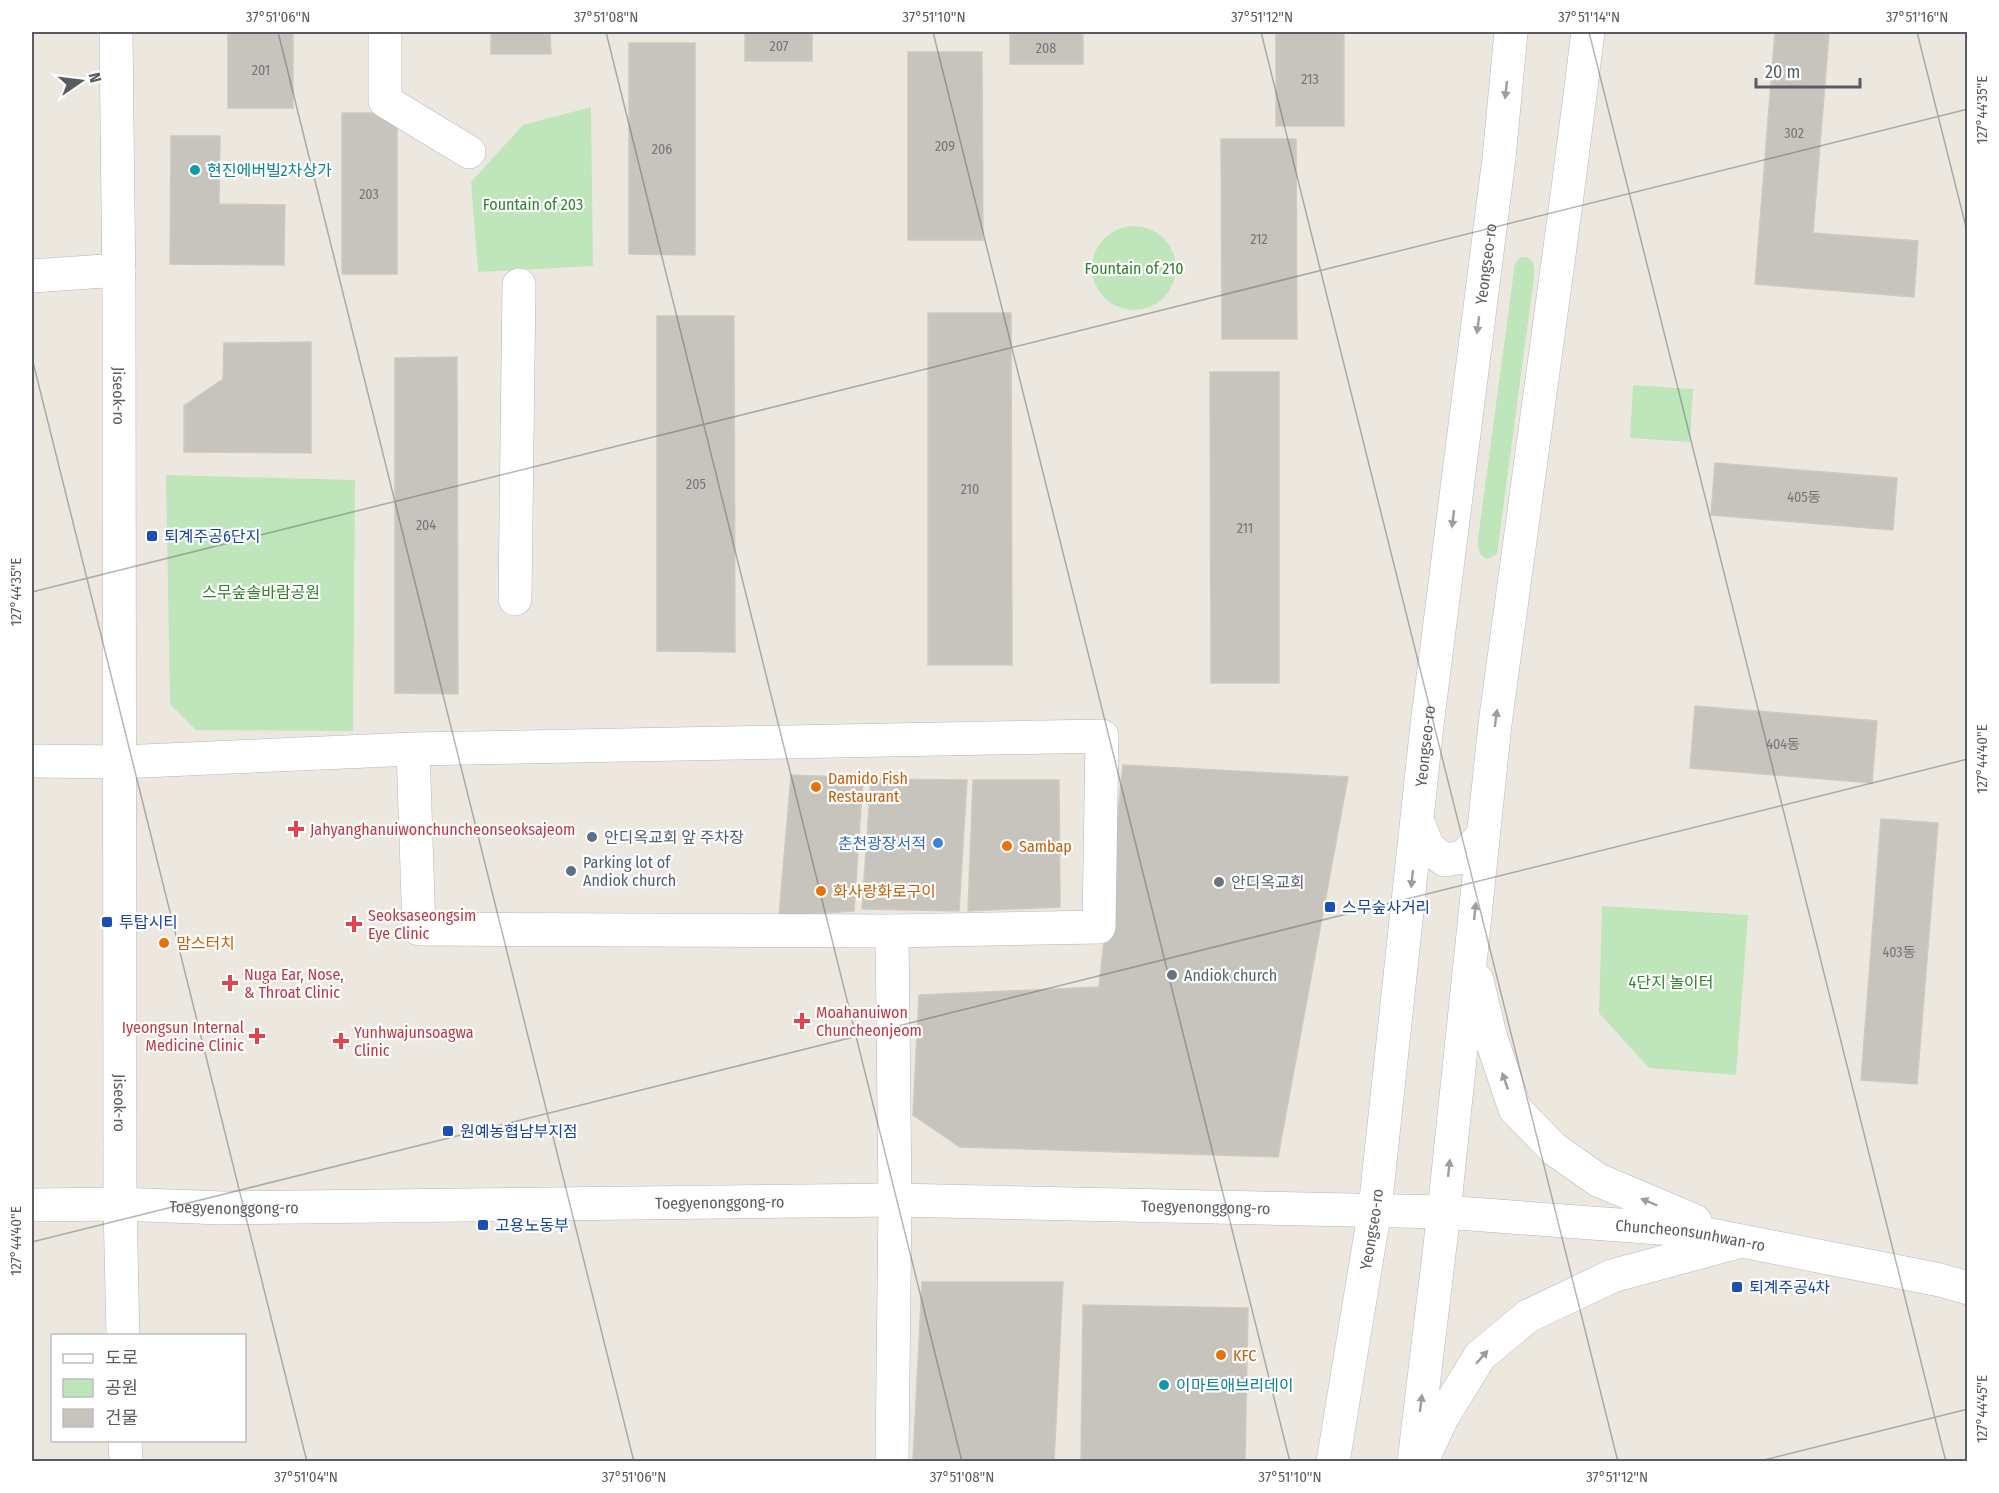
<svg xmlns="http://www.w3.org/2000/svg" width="1999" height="1493" font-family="'Fira Sans Condensed','Noto Sans KR',sans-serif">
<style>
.green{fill:#bee6ba}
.building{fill:#c7c3bd;stroke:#d1c9be;stroke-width:1.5}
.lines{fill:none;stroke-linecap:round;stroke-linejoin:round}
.minor-casing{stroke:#b3b7bb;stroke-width:34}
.minor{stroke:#fff;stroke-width:33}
.oneway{fill:#9b9ea1}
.ticks{fill:none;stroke:#585d62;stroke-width:1.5;stroke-opacity:0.45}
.culture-dot{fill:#0f9aa8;stroke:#fff;stroke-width:2}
.transit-dot{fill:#1a4fb4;stroke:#fff;stroke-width:2}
.food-dot{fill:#e8710a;stroke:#fff;stroke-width:2}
.health-dot{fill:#e0444e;stroke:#fff;stroke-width:2}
.service-dot{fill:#5c6f8a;stroke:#fff;stroke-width:2}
.shop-dot{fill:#3f7fe0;stroke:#fff;stroke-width:2}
.worship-dot{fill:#6b7280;stroke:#fff;stroke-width:2}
.labels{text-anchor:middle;stroke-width:4.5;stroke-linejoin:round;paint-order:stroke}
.number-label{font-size:14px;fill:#747679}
.culture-label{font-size:16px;fill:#0d838f;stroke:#fff;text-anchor:start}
.park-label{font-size:16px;fill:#32822f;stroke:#fff}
.street-label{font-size:16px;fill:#585d62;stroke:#fff}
.transit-label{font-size:16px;fill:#164399;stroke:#fff;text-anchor:start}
.food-label{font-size:16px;fill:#c56008;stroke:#fff;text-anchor:start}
.health-label{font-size:16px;fill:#be3a42;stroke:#fff;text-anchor:start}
.service-label{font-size:16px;fill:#4e5e75;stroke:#fff;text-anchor:start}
.shop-label{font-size:16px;fill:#366cbe;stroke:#fff;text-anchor:end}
.worship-label{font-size:16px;fill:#5b616d;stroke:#fff;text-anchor:start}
.neatline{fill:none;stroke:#585d62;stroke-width:2}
.ticks-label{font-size:15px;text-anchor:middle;fill:#585d62}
</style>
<rect width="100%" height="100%" fill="#ede8df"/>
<path class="green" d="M591 107 593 266 478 272 471 182 523 125Z
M1092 268a42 42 0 1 1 84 0a42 42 0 1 1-84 0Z
M1526 257C1535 260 1535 269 1534 277L1497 554 1487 559C1478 555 1478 549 1478 539L1515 263 1520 258Z
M1633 385 1693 389 1690 442 1630 438Z
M166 475 355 480 353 731 196 730 170 704Z
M1602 906 1748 915 1736 1075 1649 1068 1599 1013Z"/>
<path class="building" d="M228 32H293V108H228Z
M491 32H550L551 54H491Z
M745 32H812V61H745Z
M1010 32H1083V64H1010Z
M1276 32H1344V126H1276Z
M1775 32 1829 33 1813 233 1918 241 1914 297 1755 284Z
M629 43H695V255L629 254Z
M908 52H982L983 240H908Z
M342 113H397V274H342Z
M171 136H220L219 204 285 205 284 265 170 264Z
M1221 139H1296L1297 339H1222Z
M928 313H1011L1012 665H928Z
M657 316H734L735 652 657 651Z
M311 342V453L184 452V406L223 379 224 343Z
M457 357 458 694 395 693V358Z
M1210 372H1279V683H1211Z
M1715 463 1897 478 1893 530 1711 515Z
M1695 706 1877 721 1872 783 1690 768Z
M1123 765 1348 777 1278 1157 960 1147 913 1115 919 995 1099 987Z
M791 775 863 778 854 911 779 916Z
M871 779 967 780 959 911 862 909Z
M973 780H1059L1060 907 968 911Z
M1881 819 1938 823 1917 1084 1861 1080Z
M922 1282H1063L1054 1462 913 1460Z
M1083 1305 1248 1308 1245 1462H1081Z"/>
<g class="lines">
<g class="minor-casing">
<g id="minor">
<path id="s1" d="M116 32 119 297 120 1204 123 1336"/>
<path d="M385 32V101L469 152"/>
<path d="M32 276 119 270"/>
<path d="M515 599 519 285"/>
<path d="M32 761 120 762 413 749 1102 736 1099 927 892 931 419 929 413 749"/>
<path d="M1418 822 1428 848 1445 860 1464 857 1482 836"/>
<path d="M1477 980 1490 1035 1515 1109 1554 1149 1598 1180 1695 1221"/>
<path id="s2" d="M32 1205 120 1204 222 1208 895 1200 1444 1212 1686 1230 1940 1280 1968 1288"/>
<path d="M125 1440 126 1462"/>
<path d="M1423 1458 1443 1416 1480 1356 1528 1316 1612 1276 1734 1243"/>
<path d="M892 1462 895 1200 892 931"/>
<path id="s3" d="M1333 1462 1375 1209 1427 725 1499 158 1511 32"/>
<path d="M1414 1462 1444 1212 1495 724 1567 196 1588 32"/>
</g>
</g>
<use href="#minor" class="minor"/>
</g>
<defs><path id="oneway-solid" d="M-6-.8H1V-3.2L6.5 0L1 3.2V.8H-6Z" transform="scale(1.5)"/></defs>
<g class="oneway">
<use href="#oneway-solid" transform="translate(1506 90) rotate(96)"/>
<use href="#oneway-solid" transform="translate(1478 325) rotate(97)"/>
<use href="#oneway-solid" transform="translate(1453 519) rotate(97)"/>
<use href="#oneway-solid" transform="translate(1496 718) rotate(-82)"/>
<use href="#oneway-solid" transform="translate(1412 879) rotate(96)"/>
<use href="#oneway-solid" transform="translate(1475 911) rotate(-84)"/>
<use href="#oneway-solid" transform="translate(1505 1081) rotate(-109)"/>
<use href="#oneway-solid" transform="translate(1449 1168) rotate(-84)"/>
<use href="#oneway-solid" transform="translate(1649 1202) rotate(-157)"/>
<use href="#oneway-solid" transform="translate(1482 1357) rotate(-48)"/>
<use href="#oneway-solid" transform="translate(1421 1403) rotate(-83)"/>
</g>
<path class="ticks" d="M278 32 634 1462M606 32 962 1462M933 32 1290 1462M1261 32 1618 1462M1589 32 1946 1462M1917 32 1968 235M32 358 307 1462M32 592 1968 109M32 1242 1968 759M1756 1462 1968 1409"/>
<g class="culture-dot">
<circle cx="195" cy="170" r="6"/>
<circle cx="1164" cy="1385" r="6"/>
</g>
<g class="transit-dot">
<rect x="146" y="530" width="12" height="12" rx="3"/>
<rect x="1324" y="901" width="12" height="12" rx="3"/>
<rect x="101" y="916" width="12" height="12" rx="3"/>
<rect x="442" y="1125" width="12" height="12" rx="3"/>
<rect x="477" y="1219" width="12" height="12" rx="3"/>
<rect x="1731" y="1281" width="12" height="12" rx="3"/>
</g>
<g class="food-dot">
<circle cx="816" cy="787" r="6"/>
<circle cx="1007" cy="846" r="6"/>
<circle cx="821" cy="891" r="6"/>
<circle cx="164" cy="943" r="6"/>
<circle cx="1221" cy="1355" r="6"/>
</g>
<g class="health-dot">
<path d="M293 820h6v6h6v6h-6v6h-6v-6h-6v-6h6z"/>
<path d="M351 915h6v6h6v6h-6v6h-6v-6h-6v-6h6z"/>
<path d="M227 974h6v6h6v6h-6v6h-6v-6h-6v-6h6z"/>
<path d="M799 1012h6v6h6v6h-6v6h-6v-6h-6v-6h6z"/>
<path d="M254 1027h6v6h6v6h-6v6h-6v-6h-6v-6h6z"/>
<path d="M338 1032h6v6h6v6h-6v6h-6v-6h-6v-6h6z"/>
</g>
<g class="service-dot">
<circle cx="592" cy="837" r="6"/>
<circle cx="571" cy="871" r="6"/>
</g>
<circle class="shop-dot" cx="938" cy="843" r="6"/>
<g class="worship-dot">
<circle cx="1219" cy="882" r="6"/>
<circle cx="1172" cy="975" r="6"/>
</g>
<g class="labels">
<g class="number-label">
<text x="779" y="51">207</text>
<text x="1046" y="53">208</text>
<text x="261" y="75">201</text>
<text x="1310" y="84">213</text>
<text x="1794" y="138">302</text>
<text x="945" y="151">209</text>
<text x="662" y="154">206</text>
<text x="369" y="199">203</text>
<text x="1259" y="244">212</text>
<text x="696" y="489">205</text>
<text x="970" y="494">210</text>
<text x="1804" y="502">405동</text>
<text x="426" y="530">204</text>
<text x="1245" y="533">211</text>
<text x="1783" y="749">404동</text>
<text x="1899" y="957">403동</text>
</g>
<g class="culture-label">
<text x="207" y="176">현진에버빌2차상가</text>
<text x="1176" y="1391">이마트애브리데이</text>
</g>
<g class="park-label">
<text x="533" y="210">Fountain of 203</text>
<text x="1134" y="274">Fountain of 210</text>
<text x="261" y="598">스무숲솔바람공원</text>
<text x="1671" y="988">4단지 놀이터</text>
</g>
<g class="street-label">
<text dy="6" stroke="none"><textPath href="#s3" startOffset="1208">Yeongseo-ro</textPath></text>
<text dy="6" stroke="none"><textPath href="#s1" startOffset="364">Jiseok-ro</textPath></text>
<text dy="6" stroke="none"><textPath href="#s3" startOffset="722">Yeongseo-ro</textPath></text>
<text dy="6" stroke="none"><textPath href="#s1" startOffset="1071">Jiseok-ro</textPath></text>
<text dy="6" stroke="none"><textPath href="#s2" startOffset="688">Toegyenonggong-ro</textPath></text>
<text dy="6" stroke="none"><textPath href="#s2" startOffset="1174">Toegyenonggong-ro</textPath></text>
<text dy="6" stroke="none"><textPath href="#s2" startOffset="202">Toegyenonggong-ro</textPath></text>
<text dy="6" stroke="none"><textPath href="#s3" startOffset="236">Yeongseo-ro</textPath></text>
<text dy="6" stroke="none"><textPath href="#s2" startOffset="1660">Chuncheonsunhwan-ro</textPath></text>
</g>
<g class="transit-label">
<text x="164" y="542">퇴계주공6단지</text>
<text x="1342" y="913">스무숲사거리</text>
<text x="119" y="928">투탑시티</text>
<text x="460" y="1137">원예농협남부지점</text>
<text x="495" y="1231">고용노동부</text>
<text x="1749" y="1293">퇴계주공4차</text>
</g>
<g class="food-label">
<text x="828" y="784">Damido Fish<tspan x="828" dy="18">Restaurant</tspan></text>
<text x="1019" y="852">Sambap</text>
<text x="833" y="897">화사랑화로구이</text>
<text x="176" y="949">맘스터치</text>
<text x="1233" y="1361">KFC</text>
</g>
<g class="health-label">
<text x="310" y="835">Jahyanghanuiwonchuncheonseoksajeom</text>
<text x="368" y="921">Seoksaseongsim<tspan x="368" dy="18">Eye Clinic</tspan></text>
<text x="244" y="980">Nuga Ear, Nose,<tspan x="244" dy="18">&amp; Throat Clinic</tspan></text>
<text x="816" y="1018">Moahanuiwon<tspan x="816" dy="18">Chuncheonjeom</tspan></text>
<text x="244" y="1033" text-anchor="end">Iyeongsun Internal<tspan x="244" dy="18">Medicine Clinic</tspan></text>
<text x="354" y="1038">Yunhwajunsoagwa<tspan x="354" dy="18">Clinic</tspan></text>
</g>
<g class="service-label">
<text x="604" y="843">안디옥교회 앞 주차장</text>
<text x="583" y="868">Parking lot of<tspan x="583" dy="18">Andiok church</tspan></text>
</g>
<g class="shop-label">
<text x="926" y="849">춘천광장서적</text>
</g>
<g class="worship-label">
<text x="1231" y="888">안디옥교회</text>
<text x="1184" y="981">Andiok church</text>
</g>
</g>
<rect width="1999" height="1493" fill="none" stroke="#ffffff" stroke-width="66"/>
<rect x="51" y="1334" width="195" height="108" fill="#ffffff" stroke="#bcbec0" stroke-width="1.5"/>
<rect x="63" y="1354" width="30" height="9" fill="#ffffff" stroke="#bcbec0" stroke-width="1.5"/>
<text x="105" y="1364" font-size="18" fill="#585d62">도로</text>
<rect x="63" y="1379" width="30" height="18" fill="#bee6ba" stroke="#bcbec0" stroke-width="1.5"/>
<text x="105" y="1394" font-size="18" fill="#585d62">공원</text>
<rect x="63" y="1409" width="30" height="18" fill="#c7c3bd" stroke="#bcbec0" stroke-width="1.5"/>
<text x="105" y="1424" font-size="18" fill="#585d62">건물</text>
<g transform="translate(81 81) rotate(76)" stroke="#ffffff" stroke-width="4.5" paint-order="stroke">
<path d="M0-4.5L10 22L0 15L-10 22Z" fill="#585d62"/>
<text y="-9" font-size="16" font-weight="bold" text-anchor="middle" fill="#585d62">N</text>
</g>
<path d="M1756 78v9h104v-9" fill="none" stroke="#585d62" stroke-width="3"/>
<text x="1765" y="78" font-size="18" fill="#585d62" stroke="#ffffff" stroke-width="4.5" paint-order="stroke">20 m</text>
<rect x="33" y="33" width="1933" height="1427" class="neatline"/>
<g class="ticks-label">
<text x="278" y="22">37°51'06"N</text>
<text x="606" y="22">37°51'08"N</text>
<text x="934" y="22">37°51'10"N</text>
<text x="1262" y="22">37°51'12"N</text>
<text x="1589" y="22">37°51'14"N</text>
<text x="1917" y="22">37°51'16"N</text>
<text transform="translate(1982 110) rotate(-90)" y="5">127°44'35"E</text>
<text transform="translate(16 592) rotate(-90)" y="5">127°44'35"E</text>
<text transform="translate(1982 759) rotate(-90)" y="5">127°44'40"E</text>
<text transform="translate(16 1241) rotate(-90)" y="5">127°44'40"E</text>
<text transform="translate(1982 1409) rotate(-90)" y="5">127°44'45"E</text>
<text x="306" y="1482">37°51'04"N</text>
<text x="634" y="1482">37°51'06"N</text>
<text x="962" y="1482">37°51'08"N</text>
<text x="1290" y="1482">37°51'10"N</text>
<text x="1617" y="1482">37°51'12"N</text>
</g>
</svg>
